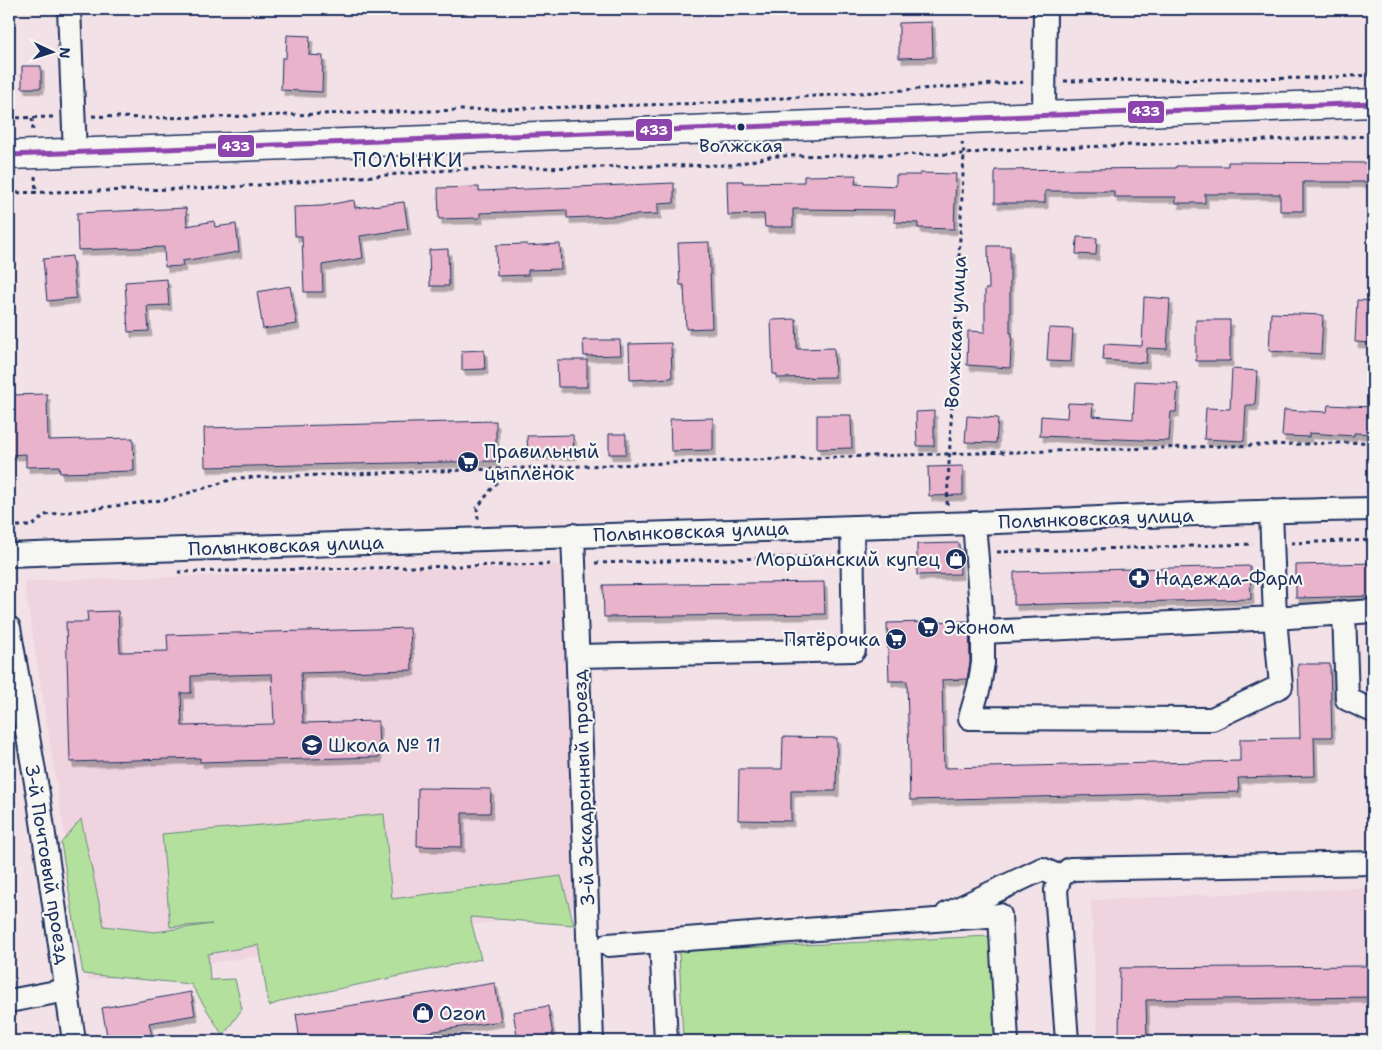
<svg xmlns="http://www.w3.org/2000/svg" width="1382" height="1050" font-family="'Shantell Sans',sans-serif">
<style>
.built{fill:#efd4df}
.green{fill:#b4e09d;stroke:#68887e}
.building{fill:#e9b3cc;stroke:#1b2f5e;fill-rule:evenodd;filter:url(#shadow)}
.lines{fill:none;stroke-linecap:round;stroke-linejoin:round}
.minor-casing{stroke:#1b2f5e;stroke-width:26}
.major-casing{stroke:#1b2f5e;stroke-width:31}
.path{stroke:#1b2f5e;stroke-width:3;stroke-dasharray:4 4;stroke-linecap:butt}
.minor{stroke:#f6f6f2;stroke-width:22}
.major{stroke:#f6f6f2;stroke-width:28}
.bus-1-casing{stroke:#f6f6f2;stroke-width:9}
.bus-1{stroke:#8e44ad;stroke-width:5}
.bus-dot{fill:#1b2f5e;stroke:#f6f6f2;stroke-width:2}
.labels{text-anchor:middle;stroke-width:4.5;stroke-linejoin:round;paint-order:stroke}
.bus-label{font-size:18px;fill:#1b2f5e;stroke:#f6f6f2}
.street-label{font-size:19px;fill:#1b2f5e;stroke:#f6f6f2}
.poi-label{font-size:19px;fill:#1b2f5e;stroke:#f6f6f2;text-anchor:start}
.quarter-label{font-size:21px;letter-spacing:1px;fill:#1b2f5e;stroke:#f6f6f2}
.line-badge{stroke:#f6f6f2;stroke-width:2}
.badge-label{font-size:14px;text-anchor:middle;font-weight:bold;fill:#fff}
</style>
<defs>
<filter id="shadow"><feDropShadow dx="3" dy="5.5" stdDeviation="0" flood-color="#0004"/></filter>
</defs>
<rect width="100%" height="100%" fill="#f2e2e7"/>
<filter id="ink" filterUnits="userSpaceOnUse"><feTurbulence type="fractalNoise" baseFrequency=".02" numOctaves="2"/><feDisplacementMap in="SourceGraphic" scale="10" xChannelSelector="R" yChannelSelector="G"/><feConvolveMatrix kernelMatrix="1 2 1 2 8 2 1 2 1" color-interpolation-filters="sRGB"/></filter>
<g filter="url(#ink)">
<path class="built" d="M565 565 581 909 88 981 24 581Z
M1373 887V1041H1098L1091 900Z"/>
<path class="green" d="M384 814 392 899 561 876 574 925 470 917 481 959 285 1000 269 1006 259 945 208 954 210 980 235 979 242 1009 223 1036 191 984 83 974 61 843 81 819 104 926 155 932 212 924 170 927 162 834Z
M990 936 995 1041H683L679 951Z"/>
<path class="building" d="M932 22 933 57 899 58V23Z
M287 35 310 36 309 55 323 56 322 92 281 90 282 58H286Z
M22 66H41V88H22Z
M1228 162 1373 163V182H1303V211H1280V194H1205V203H1176V197H1114V191H1045V203H995V170L1176 168V166H1228Z
M920 173 956 174 954 229 918 228V223L894 222 895 210 793 209V227H765L764 214 728 215 727 181H743V183L804 182V176L856 175 855 184 896 186V175H920Z
M674 183V203L658 204V214L567 218V210L480 213V218L439 219 438 188 479 187V191Z
M354 200 355 208 404 202 408 229 360 236 363 258 322 265 323 292H304L302 236H295L294 207 322 206Z
M186 208 187 226 214 221 215 227 236 224 239 252 182 261 183 266 165 267 164 247 78 250 77 213Z
M1077 237 1097 238 1096 255 1076 254Z
M709 242 712 328 686 329 684 285H680L678 243Z
M527 244V246L560 244 561 269 528 270V275L497 276 496 245Z
M988 246H1010V333H1012L1010 368 967 365 968 331 985 332V289H989Z
M448 249 449 286H430L429 250Z
M72 256 76 298 47 301 43 259Z
M167 279 169 305 147 306 149 331 128 332 125 282Z
M290 286 297 324 263 329 257 292Z
M1144 297 1170 299 1167 349 1147 348 1146 363 1103 360 1104 344 1142 346Z
M1357 300 1373 301V343L1355 342Z
M1271 313 1323 315 1321 354 1269 351Z
M796 319 797 349 834 348 835 377 777 378V374H773L771 320Z
M1196 320H1230V361H1196Z
M1049 328 1073 329 1071 362 1047 361Z
M583 340H620L621 355 584 356Z
M671 343 672 378 630 380 629 344Z
M484 350 485 369 462 370V351Z
M557 360H587V387H558Z
M1232 369 1257 371 1255 405H1246L1244 441 1204 439 1206 408 1230 409Z
M1135 381 1178 383 1176 412H1171L1169 441 1040 436 1041 416 1067 418 1068 403 1093 404 1092 416 1133 419Z
M47 394 48 440 133 438 134 471 60 473 59 466 26 467V454L9 455V395Z
M1328 405 1373 407V434L1354 433V436L1309 433V437L1282 436 1284 410 1327 412Z
M934 411V446H917L916 412Z
M817 415H851L852 448 817 449Z
M967 416 998 418 996 443 965 442Z
M713 418V450L671 451 670 419Z
M496 421V461L205 467 204 428Z
M609 434H626V454H609Z
M573 435 574 454 528 455 527 436Z
M963 466V495L929 496 928 467Z
M959 543 960 574 917 575V544Z
M1373 563V596L1296 598V565Z
M1250 566 1251 599 1014 605V572Z
M824 582 825 614 604 617 603 585Z
M118 611 120 652 168 651 167 635 410 628 412 670 301 673 303 723 378 721 379 757 200 762V758L70 762 66 622H88L87 612ZM272 674 274 724 182 726 181 693H191V676Z
M969 621 970 662 967 679 942 680 944 768 1240 761V739L1300 738 1298 664H1330L1332 737H1314L1315 776 1238 778 1239 792 910 800 907 681H889L887 623Z
M783 737 837 738 836 791H791V821L738 820 739 769H782Z
M418 788 491 789 490 813H462V847L417 846Z
M1372 966V997L1146 1000 1147 1041H1119L1120 968Z
M495 983 501 1021 369 1041H300L296 1014Z
M191 992 195 1015 149 1023 153 1041H108L102 1008Z
M548 1006 554 1041H518L513 1012Z"/>
<g class="lines">
<g class="minor-casing">
<path id="minor" d="M69 9 75 153
M1044 116 1045 9
M974 523 983 632 1275 618 1373 611
M573 535 592 1041
M9 555C331 543 653 533 976 523 1108 518 1241 511 1373 509
M1344 612 1347 699 1373 711
M9 628 38 794 74 1041
M983 632V663L979 687 970 718 1212 719 1281 686 1275 618 1271 511
M578 656 854 650 852 527
M947 914 1042 869 1060 877
M661 941 666 1041
M608 945 1000 915 1007 1041
M9 1001 67 990
M1067 1041 1056 890 1060 877 1070 869 1373 863"/>
</g>
<g class="major-casing">
<path id="major" d="M9 155 512 137 1373 103"/>
</g>
<path class="path" d="M1064 81 1314 78 1373 75
M92 116 146 118 217 117 710 103 1025 82
M9 118 54 117
M32 118 33 132
M35 176 36 192
M9 193 221 188 463 169 732 165 774 156 964 154 999 150 1373 136
M947 505 964 154 962 142
M478 519 477 508 508 468
M9 526H32L45 515 169 499 237 478 870 456 1373 442
M1291 543 1373 540
M997 552 1253 544
M595 563 834 556
M178 572 554 564"/>
<use href="#minor" class="minor"/>
<use href="#major" class="major"/>
<g class="bus-1-casing">
<path id="bus-1" d="M9 155 1373 103"/>
</g>
<use href="#bus-1" class="bus-1"/>
</g>
</g>
<defs>
<g id="supermarket-disc" transform="scale(1.125)"><circle r="9.5" fill="#1b2f5e" stroke="#f6f6f2"/><path d="M-6-5.5h2.5l.6 2H6L4.5 2H-2.5L-4.4-4H-6ZM-1.5 3.2a1.3 1.3 0 1 0 .1 0ZM3 3.2a1.3 1.3 0 1 0 .1 0Z" fill="#fff"/></g>
<g id="shop-disc" transform="scale(1.125)"><circle r="9.5" fill="#1b2f5e" stroke="#f6f6f2"/><path d="M-5-2.5h2.3a2.7 3.5 0 0 1 5.4 0H5L5.5 6h-11ZM-1.5-2.5h3a1.5 2.3 0 0 0-3 0Z" fill="#fff"/></g>
<g id="pharmacy-disc" transform="scale(1.125)"><circle r="9.5" fill="#1b2f5e" stroke="#f6f6f2"/><path d="M-2-6h4v4h4v4h-4v4h-4v-4h-4v-4h4Z" fill="#fff"/></g>
<g id="school-disc" transform="scale(1.125)"><circle r="9.5" fill="#1b2f5e" stroke="#f6f6f2"/><path d="M0-5L7-2L0 1L-7-2ZM-4 1L0 2.5L4 1V4Q0 6-4 4Z" fill="#fff"/></g>
</defs>
<g fill-rule="evenodd">
<use href="#supermarket-disc" x="468" y="462"/>
<use href="#shop-disc" x="956" y="559"/>
<use href="#pharmacy-disc" x="1139" y="578"/>
<use href="#supermarket-disc" x="928" y="627"/>
<use href="#supermarket-disc" x="896" y="639"/>
<use href="#school-disc" x="312" y="745"/>
<use href="#shop-disc" x="423" y="1013"/>
</g>
<circle class="bus-dot" cx="741" cy="127" r="4.5"/>
<g class="labels">
<g class="bus-label">
<text x="741" y="152">Волжская</text>
</g>
<g class="street-label">
<text transform="translate(955 332) rotate(-87)" y="7">Волжская улица</text>
<text transform="translate(1096 518) rotate(-2)" y="7">Полынковская улица</text>
<text transform="translate(691 531) rotate(-2)" y="7">Полынковская улица</text>
<text transform="translate(286 545) rotate(-2)" y="7">Полынковская улица</text>
<text transform="translate(583 788) rotate(-92)" y="7">3-й Эскадронный проезд</text>
<text transform="translate(48 864) rotate(81)" y="7">3-й Почтовый проезд</text>
</g>
<g class="poi-label">
<text x="484" y="458">Правильный<tspan x="484" dy="22">цыплёнок</tspan></text>
<text x="940" y="566" text-anchor="end">Моршанский купец</text>
<text x="1155" y="585">Надежда-Фарм</text>
<text x="944" y="634">Эконом</text>
<text x="880" y="646" text-anchor="end">Пятёрочка</text>
<text x="328" y="752">Школа № 11</text>
<text x="439" y="1020">Ozon</text>
</g>
<g class="quarter-label">
<text x="408" y="167">ПОЛЫНКИ</text>
</g>
</g>
<g class="line-badge">
<rect x="1127" y="100" width="38" height="24" rx="5" fill="#8e44ad"/>
<rect x="635" y="118" width="38" height="24" rx="5" fill="#8e44ad"/>
<rect x="217" y="134" width="38" height="24" rx="5" fill="#8e44ad"/>
</g>
<g class="badge-label">
<text x="1146" y="116">433</text>
<text x="654" y="135">433</text>
<text x="236" y="151">433</text>
</g>
<rect width="1382" height="1050" fill="none" stroke="#f6f6f2" stroke-width="30"/>
<rect x="15" y="15" width="1352" height="1020" fill="none" stroke="#1b2f5e" stroke-width="2" filter="url(#ink)"/>
<g transform="translate(52 52) rotate(94)" stroke="#f6f6f2" stroke-width="4" paint-order="stroke">
<path d="M0-4L9 19L0 12L-9 19Z" fill="#1b2f5e"/>
<text y="-8" font-size="14" font-weight="bold" text-anchor="middle" fill="#1b2f5e">N</text>
</g>
</svg>
